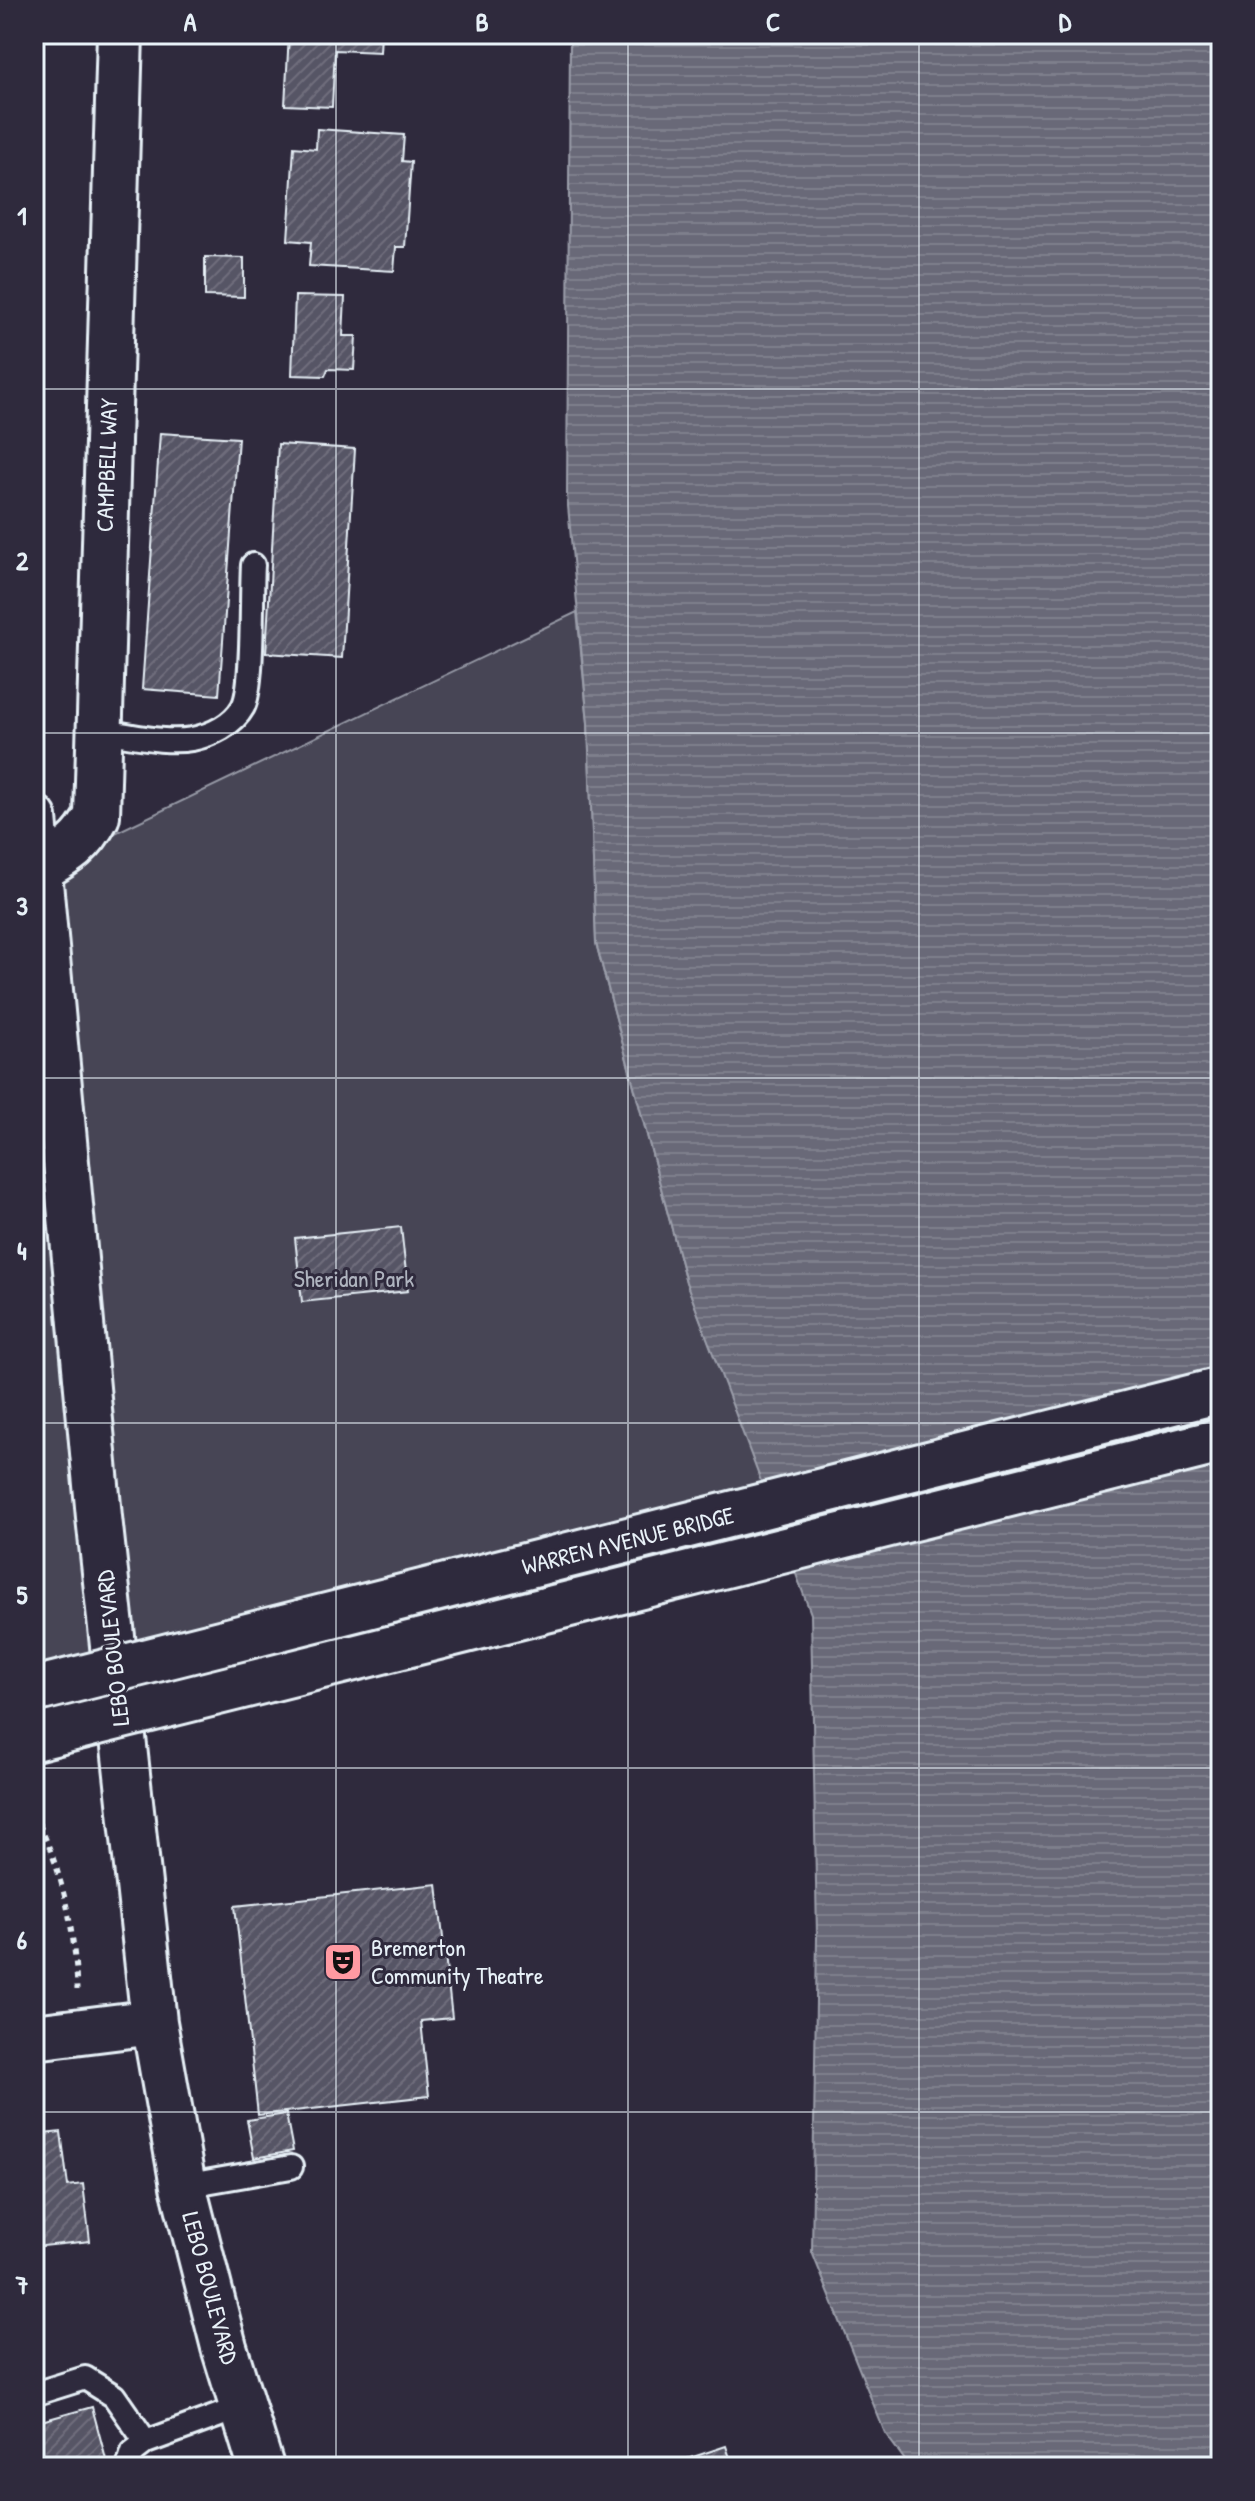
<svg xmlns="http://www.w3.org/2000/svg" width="1255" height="2501" font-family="'Patrick Hand',sans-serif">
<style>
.park{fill:#464455;stroke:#979aa6;stroke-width:2}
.water{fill:url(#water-rules);stroke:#9c9fab;stroke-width:2}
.building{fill:url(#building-hatch);stroke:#e8f1f8;stroke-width:2}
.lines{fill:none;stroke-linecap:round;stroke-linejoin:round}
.lane-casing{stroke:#e8f1f8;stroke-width:28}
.street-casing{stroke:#e8f1f8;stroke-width:50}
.secondary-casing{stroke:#e8f1f8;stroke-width:50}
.primary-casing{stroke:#e8f1f8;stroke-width:50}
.path{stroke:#e8f1f8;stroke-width:5;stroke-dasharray:6 6;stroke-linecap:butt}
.lane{stroke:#2f2a3d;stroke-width:22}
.street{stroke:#2f2a3d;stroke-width:44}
.secondary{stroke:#2f2a3d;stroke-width:44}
.primary{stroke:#2f2a3d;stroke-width:44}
.primary-bridge-casing{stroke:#e8f1f8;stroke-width:50;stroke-linecap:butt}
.primary-bridge{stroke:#2f2a3d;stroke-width:44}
.grid{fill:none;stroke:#e8f1f8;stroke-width:2;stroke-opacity:0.55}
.labels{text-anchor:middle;stroke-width:6;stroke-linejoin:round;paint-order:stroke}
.street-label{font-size:24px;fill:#e8f1f8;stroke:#2f2a3d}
.park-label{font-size:24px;fill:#afb4bf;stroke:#2f2a3d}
.poi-label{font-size:24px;fill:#e8f1f8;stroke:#2f2a3d;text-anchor:start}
.neatline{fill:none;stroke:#e8f1f8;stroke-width:3}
.grid-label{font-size:26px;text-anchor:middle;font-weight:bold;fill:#e8f1f8}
</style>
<defs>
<pattern id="water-rules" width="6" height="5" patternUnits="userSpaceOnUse" patternTransform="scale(2)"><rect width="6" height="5" fill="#696978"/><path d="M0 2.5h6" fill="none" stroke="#7e7f8c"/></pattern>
<pattern id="building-hatch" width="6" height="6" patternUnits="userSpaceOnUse" patternTransform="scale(2)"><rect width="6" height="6" fill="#575565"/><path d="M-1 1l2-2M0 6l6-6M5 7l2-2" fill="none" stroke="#6f6e7c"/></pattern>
</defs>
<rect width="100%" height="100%" fill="#2f2a3d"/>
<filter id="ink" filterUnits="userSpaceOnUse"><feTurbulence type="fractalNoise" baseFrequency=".0125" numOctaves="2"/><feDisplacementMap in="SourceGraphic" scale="16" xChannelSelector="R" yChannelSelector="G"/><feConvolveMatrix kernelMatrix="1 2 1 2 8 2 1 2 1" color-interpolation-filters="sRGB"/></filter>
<g filter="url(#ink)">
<path class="park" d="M577 612 588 723 596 943 686 1282 771 1504 34 1690V818L40 869Z"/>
<path class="water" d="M570 34H1221V2467H910L885 2433 812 2252 817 1937 811 1614 686 1282 596 943 588 723 567 495Z"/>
<path class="building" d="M289 34H381L380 52 335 50 332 107 285 105Z
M317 129 404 135 402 161 411 162 405 247H396L394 271 309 266 311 242 288 240 294 147 316 149Z
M205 257 244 258V297L205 296Z
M295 296 345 297 343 336H356L354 370 328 369 325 376 292 375Z
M160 433 238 438 219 695 142 689Z
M278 444 355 449 342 658 266 653Z
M401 1227 408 1291 302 1302 295 1238Z
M437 1884 452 2018 421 2021 429 2096 258 2115 235 1906Z
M286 2114 293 2151 254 2158 247 2120Z
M61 2132 68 2186 83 2184 90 2241 34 2247V2135Z
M92 2407 108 2467H34V2423Z
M726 2446 733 2467H663Z"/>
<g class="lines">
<g class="lane-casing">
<path id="lane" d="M100 731C129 734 163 744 192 739 212 735 233 725 243 707 254 687 251 594 253 565
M183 2186 291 2167
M34 2394 85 2378 114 2396 146 2442
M128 2467 133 2452 146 2442 242 2407"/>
</g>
<g class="street-casing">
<path id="street" d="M40 869C67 853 82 845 97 816L120 34"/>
</g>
<g class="secondary-casing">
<path id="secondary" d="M34 818 99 1517 154 2022 183 2186 224 2347 261 2467
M34 2037 154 2022"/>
</g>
<g class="primary-casing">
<path id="primary" d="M771 1504 1221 1390"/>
</g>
<path class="path" d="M34 1813C62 1868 75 1929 77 1990"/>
<use href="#lane" class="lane"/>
<use href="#street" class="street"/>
<use href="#secondary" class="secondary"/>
<use href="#primary" class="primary"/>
<g class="primary-bridge-casing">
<path id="primary-bridge" d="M34 1690 771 1504
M34 1738 1221 1441"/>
</g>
<use href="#primary-bridge" class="primary-bridge"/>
</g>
</g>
<path class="grid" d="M336 34V2467M628 34V2467M919 34V2467M34 389H1221M34 733H1221M34 1078H1221M34 1423H1221M34 1768H1221M34 2112H1221"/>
<defs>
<g id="theatre-square" transform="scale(2)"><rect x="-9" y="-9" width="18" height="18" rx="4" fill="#ff9aa2" stroke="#2f2a3d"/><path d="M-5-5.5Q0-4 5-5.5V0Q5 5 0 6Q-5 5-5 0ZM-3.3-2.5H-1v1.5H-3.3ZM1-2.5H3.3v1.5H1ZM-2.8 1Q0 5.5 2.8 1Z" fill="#111"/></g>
</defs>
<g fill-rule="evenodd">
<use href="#theatre-square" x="343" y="1962"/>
</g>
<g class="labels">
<g class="street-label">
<text transform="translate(107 465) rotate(-88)" y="8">CAMPBELL WAY</text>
<text transform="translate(628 1541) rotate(-14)" y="8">WARREN AVENUE BRIDGE</text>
<text transform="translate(113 1648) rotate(-96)" y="8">LEBO BOULEVARD</text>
<text transform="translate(210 2288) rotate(75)" y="8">LEBO BOULEVARD</text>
</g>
<g class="park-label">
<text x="354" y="1287">Sheridan Park</text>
</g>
<g class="poi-label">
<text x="371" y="1956">Bremerton<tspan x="371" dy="28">Community Theatre</tspan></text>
</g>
</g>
<rect width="1255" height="2501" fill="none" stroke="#2f2a3d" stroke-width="88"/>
<rect x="44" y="44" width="1167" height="2413" class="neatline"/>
<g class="grid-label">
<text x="190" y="31">A</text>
<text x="482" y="31">B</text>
<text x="773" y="31">C</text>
<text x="1065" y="31">D</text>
<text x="22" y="225">1</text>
<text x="22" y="570">2</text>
<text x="22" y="915">3</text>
<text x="22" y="1260">4</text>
<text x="22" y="1604">5</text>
<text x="22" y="1949">6</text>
<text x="22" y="2294">7</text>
</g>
</svg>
